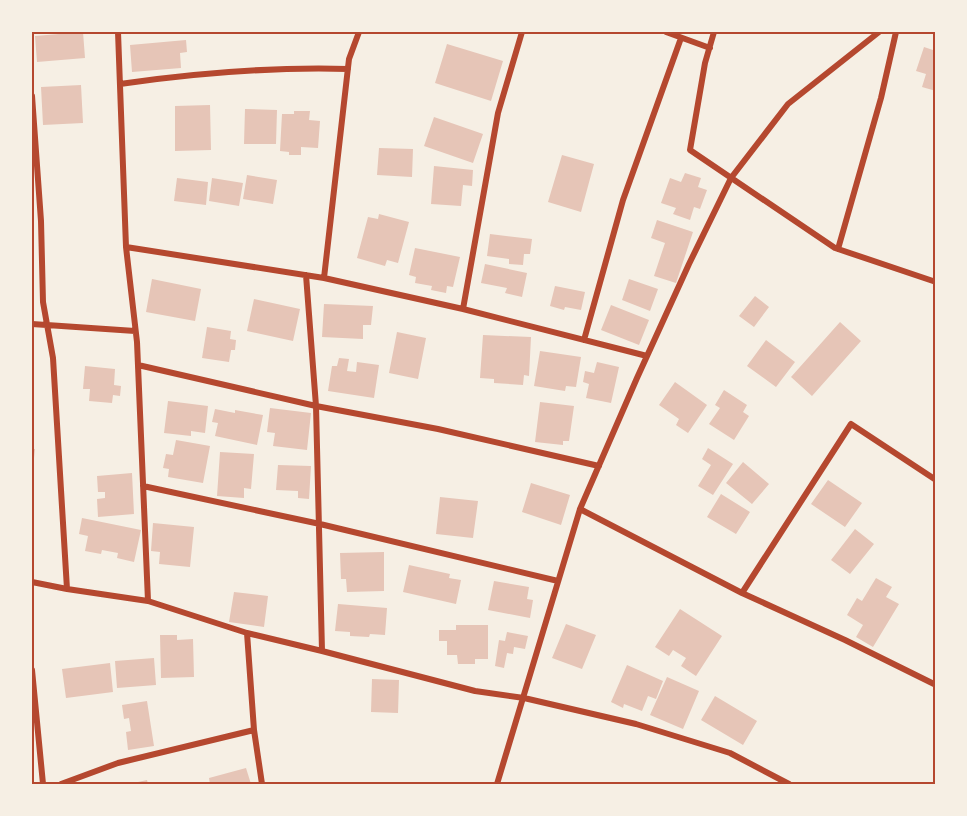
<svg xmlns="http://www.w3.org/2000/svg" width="967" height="816" font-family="Literata,serif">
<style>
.building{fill:#e6c5b7}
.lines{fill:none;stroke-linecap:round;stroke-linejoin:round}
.minor{stroke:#b5482f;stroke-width:6}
.neatline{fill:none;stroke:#b5482f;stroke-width:2}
</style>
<rect width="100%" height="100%" fill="#f6efe4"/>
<path class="building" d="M83 32 85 58 37 62 35 36Z
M186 40 187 52 180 53 181 68 132 72 130 45Z
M447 44 503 61 491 101 435 83Z
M924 47 936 51V91L922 87 926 74 916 71Z
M81 85 83 123 43 125 41 87Z
M210 105 211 150 175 151V106Z
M245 109 277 110 276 144H244Z
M294 111H310L309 120 320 121 318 148 301 147V155H289V152L280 151 282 114H294Z
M434 117 483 134 473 163 424 146Z
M379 148 413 149 412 177 377 175Z
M562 155 594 164 581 212 548 202Z
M434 166 473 170 472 186 463 185 461 206 431 204Z
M685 173 701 178 698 187 707 190 700 209 694 207 690 220 673 214 676 208 661 203 670 178 681 182Z
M247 175 277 180 273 204 243 199Z
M177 178 208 182 206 205 174 201Z
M212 178 243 183 239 206 209 201Z
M379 214 409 222 398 263 387 260 385 266 357 258 368 217 378 219Z
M657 220 693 232 676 283 654 276 665 243 651 238Z
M490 234 532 239 530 254H524L523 265 509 264V259L487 256Z
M415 248 460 257 453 287 447 286 446 293 431 290 432 286 415 283 416 277 409 275Z
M485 264 527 273 522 297 505 293 507 288 481 283Z
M152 279 201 289 195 321 146 312Z
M629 279 658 289 650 311 622 300Z
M555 286 585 292 581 310 565 307 564 310 550 306Z
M755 296 769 307 754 327 739 316Z
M254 299 300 309 293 341 247 331Z
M324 304 373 306 371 325H363V339L322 337Z
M611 305 649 320 639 345 601 330Z
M840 322 861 341 812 396 791 377Z
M207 327 231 331 230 339 236 340 235 350H231L229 362 202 358Z
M397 332 426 338 418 379 389 373Z
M483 335 531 337 529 376 524 375 523 385 494 383V379L480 378Z
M766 340 795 362 776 387 747 366Z
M540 351 581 357 576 387 566 386 565 391 534 386Z
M339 358 349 359 347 371 356 372 357 362 379 365 374 398 328 391 332 366H337Z
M597 362 619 367 611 403 586 398 589 384 583 382 585 371 594 373Z
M85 366 115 369 114 385 121 386 120 396 113 395 112 403 89 401 90 389H83Z
M675 382 707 405 688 433 676 425 679 419 659 405Z
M724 390 747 405 743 412 749 416 734 440 709 424 720 408 715 405Z
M168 401 208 406 205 433 191 431V436L164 433Z
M540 402 574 406 569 441H563V445L535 442Z
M270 408 311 413 307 450 273 446 275 433 267 432Z
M215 409 235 413V410L263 415 257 445 215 436 218 423 212 422Z
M176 440 210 446 203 483 168 477 169 469 163 468 166 454 173 455Z
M708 448 733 464 713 495 698 486 711 465 702 459Z
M32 449H35L33 467H32Z
M220 452 254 454 251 489 244 488V498L217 496Z
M743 462 769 484 752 504 726 483Z
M278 465 311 466 309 499 298 498V491L276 490Z
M132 473 134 514 98 517 97 499 105 498V492H98L97 476Z
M828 480 862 503 845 527 811 504Z
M531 483 570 495 561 525 522 512Z
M721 494 750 512 736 534 707 517Z
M440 497 478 501 473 538 436 534Z
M82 518 141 530 134 562 117 558 118 553 102 550 101 554 85 551 88 536 79 534Z
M153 523 194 527 190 567 159 564 160 552 151 551Z
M855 529 874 544 850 574 831 560Z
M384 552V591L347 592 346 579H341L340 553Z
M409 565 450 574 449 578 461 580 456 604 403 592Z
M876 578 892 587 886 597 899 604 873 647 856 637 863 625 847 615 857 598 862 601Z
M494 581 529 587 527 599 533 600 530 618 488 610Z
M234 592 268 596 264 627 229 622Z
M338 604 387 608 385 635 370 634 369 637 350 636V632L335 631Z
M680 609 722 636 696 676 681 666 686 658 673 650 669 656 655 647Z
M566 624 596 635 582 669 552 658Z
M456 625H488V659H475V664H458L457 655H447V641H439V630H456Z
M507 632 528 636 525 649 514 647 513 654 507 653 504 668 495 666 499 640 505 641Z
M160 635H177V640L193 639 194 677 161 678Z
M154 658 156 685 117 688 115 661Z
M110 663 113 692 66 698 62 669Z
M627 665 663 681 656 699 648 696 642 711 624 704 623 708 611 702Z
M667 677 699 691 683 729 650 715Z
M372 679 399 680 398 713 371 712Z
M715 696 757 721 743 745 701 720Z
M147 701 154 746 128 750 126 732 131 731 129 718 124 719 122 705Z
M246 768 251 784H210L209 778Z
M147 780 148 784H129Z"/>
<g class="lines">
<path class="minor" d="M118 32 126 247 137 342 148 601
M666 32 710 48
M714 32 705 63 690 150 835 248 936 282
M120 84C195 73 272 67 348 69
M32 96 41 221 43 302 53 358 67 589
M126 247 324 278 463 309 647 356
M838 249 881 98 896 32
M306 275 316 406 322 651
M324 278 349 59 359 32
M463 309 498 113 522 32
M32 324 135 331
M584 340 623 200 681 38
M138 365 316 406 438 429 599 466
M143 486 320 524 558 581
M580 509 742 593 851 424 936 480
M32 582 67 589 148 601 247 633 322 651 475 691 524 698 636 724 730 753 789 784
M742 593 845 640 936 685
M247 633 254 730 262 784
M32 670 43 784
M61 784 118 763 254 730
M497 784 580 509 637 378 689 264 731 178 788 104 879 32"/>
</g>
<rect width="967" height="816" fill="none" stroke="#f6efe4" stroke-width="66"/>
<rect x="33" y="33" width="901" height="750" class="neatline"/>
</svg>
